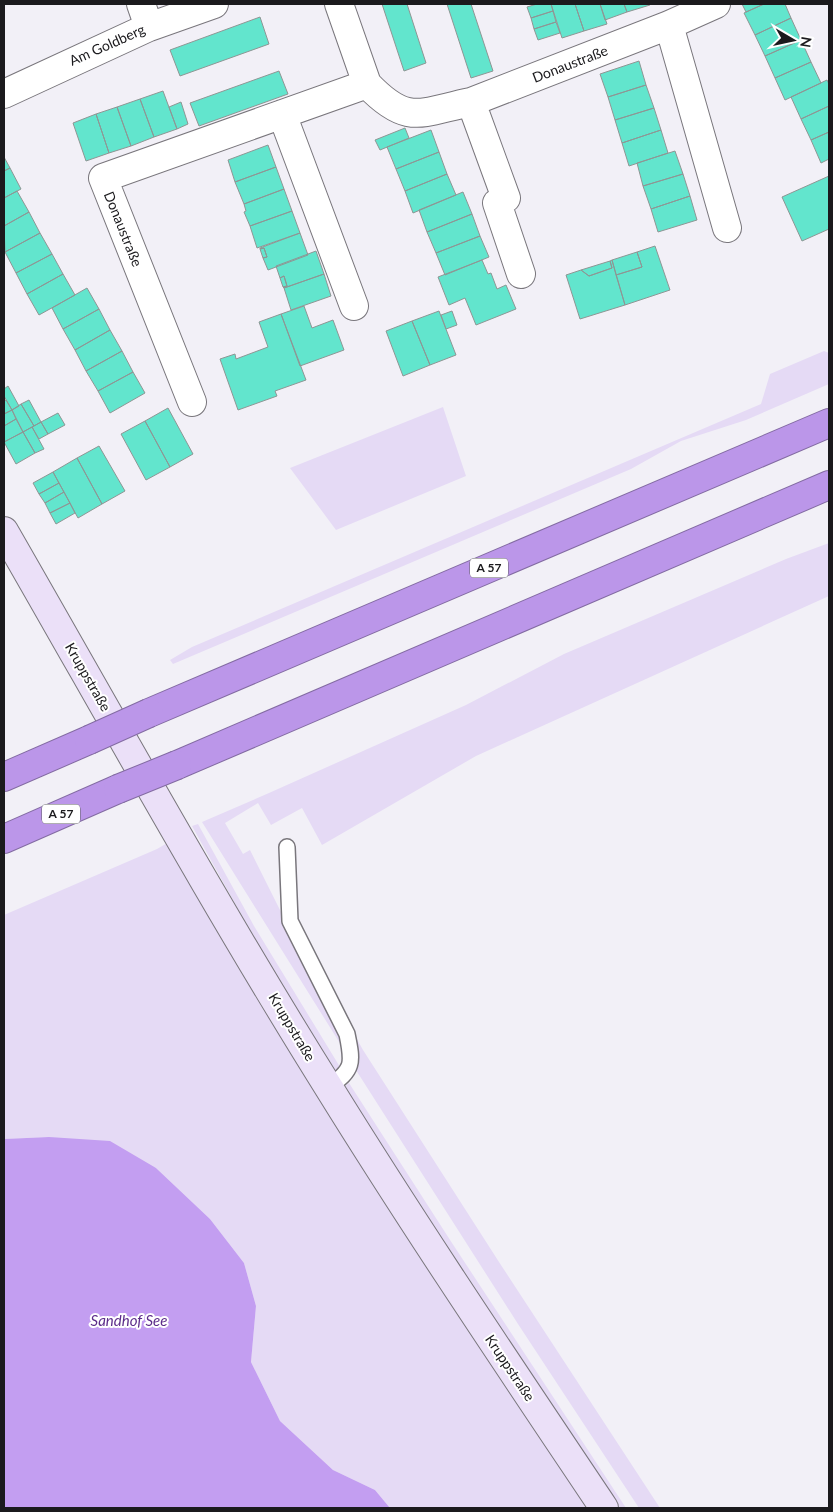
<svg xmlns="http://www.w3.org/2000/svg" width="833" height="1512" font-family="Lato,sans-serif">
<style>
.green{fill:#e5daf5}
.water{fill:#c39ef1}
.building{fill:#62e5cd;stroke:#8e9694}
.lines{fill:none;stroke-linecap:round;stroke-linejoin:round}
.lane-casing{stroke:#79767c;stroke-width:18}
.street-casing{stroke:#79767c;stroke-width:30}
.secondary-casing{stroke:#79767c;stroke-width:30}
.highway-casing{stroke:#836ba2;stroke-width:30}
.lane{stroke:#fff;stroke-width:15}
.street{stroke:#fff;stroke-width:28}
.secondary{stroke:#ebe0f8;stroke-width:28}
.highway{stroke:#bb96e9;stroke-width:28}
.highway-bridge-casing{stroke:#836ba2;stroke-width:30;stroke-linecap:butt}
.highway-bridge{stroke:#bb96e9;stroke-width:28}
.labels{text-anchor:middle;stroke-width:4;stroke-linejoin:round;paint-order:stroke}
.shield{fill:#fff;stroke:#5f5f61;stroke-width:1}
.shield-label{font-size:12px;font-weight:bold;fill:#1b1a1d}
.street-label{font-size:14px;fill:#1b1a1d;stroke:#fff}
.water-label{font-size:15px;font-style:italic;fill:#5c2c8a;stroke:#fff}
</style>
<rect width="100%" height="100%" fill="#f2f0f7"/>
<path class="green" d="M824 351 829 353V384L746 420 681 441 631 469 173 664 170 660 192 647 761 404 770 374Z
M443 407 466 476 336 530 290 468Z
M829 543V596L476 756 322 845 302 808 271 825 258 803 225 823 243 854 250 850 286 922 343 1030 346 1053 202 822 269 793 466 705 564 654 786 559Z
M198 824 254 926 340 1067 334 1072 249 929 192 826Z
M169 842 495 1370 587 1508H390L375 1490 333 1470 280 1421 251 1362 256 1306 244 1263 210 1219 156 1168 49 1137 4 1139V915L157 849Z
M349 1025 363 1050 499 1262 660 1508H639L518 1324 354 1067Z
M349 1083 452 1243 626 1508H619L509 1344 344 1087Z"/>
<path class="water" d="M49 1137 110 1141 156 1168 210 1219 244 1263 256 1306 251 1362 280 1421 333 1470 375 1490 390 1508H4V1139Z"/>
<path class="building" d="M382 4H407L426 63 404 71Z
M447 4H471L493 71 471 78Z
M537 4H551L553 11 531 18 527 7Z
M551 4H575L584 31 562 38Z
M575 4H600L607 24 584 31Z
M600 4H624L627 12 605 20Z
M624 4H649L650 5 627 12Z
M742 4H764L746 12Z
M764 4H785L791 18 755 35 744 13Z
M553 11 556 22 534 29 531 18Z
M260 17 269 44 180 76 170 50Z
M791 18 801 40 765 56 755 35Z
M556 22 560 33 538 40 534 29Z
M801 40 811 62 775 78 765 56Z
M639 61 646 85 608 97 600 74Z
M811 62 821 83 785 100 775 78Z
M279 71 288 94 199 126 190 103Z
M827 80 829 84V106L801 119 791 97Z
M646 85 654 108 615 120 608 97Z
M163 91 177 129 154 137 140 99Z
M140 99 154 137 131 146 117 107Z
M181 102 188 124 177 129 169 107Z
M829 106V132L811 140 801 119Z
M117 107 131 146 109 153 96 114Z
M654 108 661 130 622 143 615 120Z
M96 114 109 153 86 161 73 123Z
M405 128 409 138 380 150 375 140Z
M431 130 439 152 396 169 387 147Z
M661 130 668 153 629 166 622 143Z
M829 132V159L821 163 811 140Z
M268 145 276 167 235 182 228 160Z
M675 151 683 174 643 186 637 163Z
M439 152 447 174 405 191 396 169Z
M4 157 10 168 4 171Z
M276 167 284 189 244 204 235 182Z
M10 168 21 189 4 198V171Z
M447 174 456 195 413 213 405 191Z
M683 174 690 196 651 209 643 186Z
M829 176V229L802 241 782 197Z
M284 189 292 211 250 226 244 212 246 211 244 204Z
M17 191 29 212 4 226V198Z
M463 192 472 214 427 232 419 210Z
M690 196 697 220 658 232 651 209Z
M292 211 300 233 257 248 250 226Z
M29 212 40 233 5 252 4 226Z
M472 214 480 236 436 253 427 232Z
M40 233 52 254 16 273 5 252Z
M300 233 308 255 268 270 263 258 267 257 264 248 260 249V248Z
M480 236 489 257 445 275 436 253Z
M655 246 670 290 625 305 616 275 642 267 637 252Z
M264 248 267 257 263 258 260 249Z
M316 251 324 274 284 288 283 287 287 286 284 276 280 278 276 266Z
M637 252 642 267 616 275 612 260Z
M52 254 63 274 27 294 16 273Z
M482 260 488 274 491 273 497 289 506 285 516 309 476 325 465 298 449 305 438 277Z
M612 260 625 305 580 319 566 275 581 270 589 276 612 268 610 261Z
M610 261 612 268 589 276 581 270Z
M63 274 75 295 39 315 27 294Z
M324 274 331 296 291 310 284 288Z
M284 276 287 286 283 287 280 278Z
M87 288 99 309 63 329 52 308Z
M304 306 312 328 333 320 344 350 300 366 281 314Z
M99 309 110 330 75 350 63 329Z
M439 311 456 355 430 365 412 321Z
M452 311 457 325 446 329 441 315Z
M281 314 306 380 275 391 277 396 238 410 220 359 235 354 236 359 268 347 259 322Z
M412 321 430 365 403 376 386 331Z
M110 330 122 351 86 371 75 350Z
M122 351 133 372 98 391 86 371Z
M133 372 145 393 110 413 98 391Z
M8 386 19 406 12 410 4 396V389Z
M6 400 12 410 4 414V401Z
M29 400 41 422 34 426 21 404Z
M21 404 34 426 23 432 12 410Z
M168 408 193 454 170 467 145 421Z
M12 410 16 419 4 426V414Z
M58 413 65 425 48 434 41 422Z
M16 419 23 432 4 442V426Z
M145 421 170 467 146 480 121 434Z
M41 422 48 434 39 439 32 427Z
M32 427 44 449 35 453 23 432Z
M23 432 35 453 16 464 4 442Z
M99 446 125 491 102 504 77 458Z
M77 458 102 504 78 518 53 472Z
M53 472 59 483 39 494 33 483Z
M59 483 64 492 45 503 39 494Z
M64 492 70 503 50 513 45 503Z
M70 503 75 513 56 524 50 513Z"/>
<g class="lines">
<g class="lane-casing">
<path id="lane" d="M287 847 290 921 347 1034C353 1063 354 1070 328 1087"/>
</g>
<g class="street-casing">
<path id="street" d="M141 4 149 27
M669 25 727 228
M367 84C408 127 421 112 471 102L506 198 497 203 521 274
M4 94 149 27 214 4
M471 102 669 25 716 4
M282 114 354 306
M192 402 103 178 367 84 339 4"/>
</g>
<g class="secondary-casing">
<path id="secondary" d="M4 531C111 717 215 906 329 1088 417 1230 511 1369 604 1508"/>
</g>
<g class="highway-casing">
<path id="highway" d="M149 713 829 423
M177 765 829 485
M4 777 89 740
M4 839 118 789"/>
</g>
<use href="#lane" class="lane"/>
<use href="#street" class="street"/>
<use href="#secondary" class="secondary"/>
<use href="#highway" class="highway"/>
<g class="highway-bridge-casing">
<path id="highway-bridge" d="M89 740 149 713
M118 789 177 765"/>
</g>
<use href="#highway-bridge" class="highway-bridge"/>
</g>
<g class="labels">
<g class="shield">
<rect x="470" y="558.5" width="38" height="19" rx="4"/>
<rect x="42" y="804.5" width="38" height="19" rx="4"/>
</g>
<g class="shield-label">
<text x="489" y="572">A 57</text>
<text x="61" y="818">A 57</text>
</g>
<g class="street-label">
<text transform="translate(107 45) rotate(-24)" y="5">Am Goldberg</text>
<text transform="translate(570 64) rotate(-21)" y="5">Donaustraße</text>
<text transform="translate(123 229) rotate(68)" y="5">Donaustraße</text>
<text transform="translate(88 677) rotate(60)" y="5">Kruppstraße</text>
<text transform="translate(292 1027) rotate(59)" y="5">Kruppstraße</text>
<text transform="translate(510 1368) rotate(56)" y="5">Kruppstraße</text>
</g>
<g class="water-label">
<text x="129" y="1326">Sandhof See</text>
</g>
</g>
<rect width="833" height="1512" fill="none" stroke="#1b1a1d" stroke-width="10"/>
<g transform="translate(793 40) rotate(99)" stroke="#ffffff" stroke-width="4" paint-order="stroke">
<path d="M0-4L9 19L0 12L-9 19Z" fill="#1b1a1d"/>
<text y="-8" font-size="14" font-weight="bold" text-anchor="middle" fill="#1b1a1d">N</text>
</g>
</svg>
